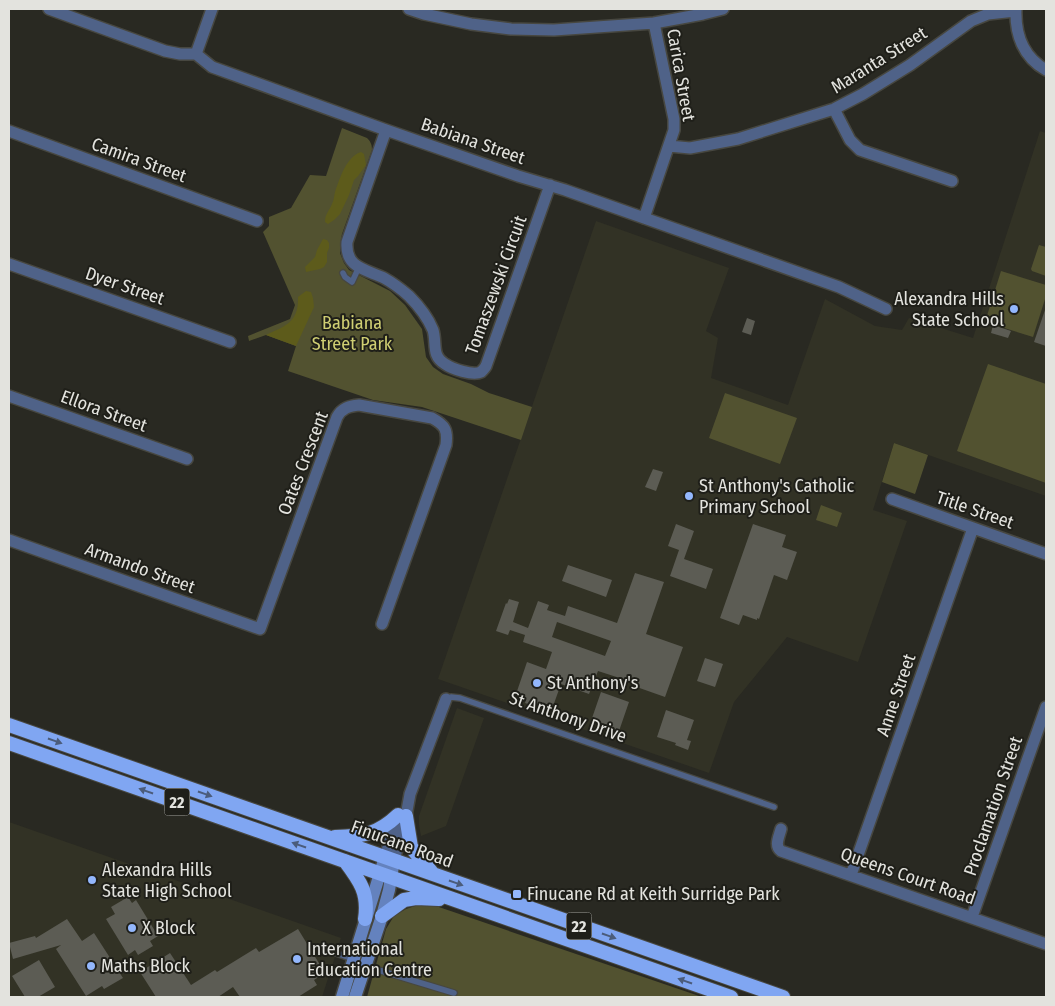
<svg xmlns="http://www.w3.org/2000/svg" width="1055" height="1006" font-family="'Fira Sans Condensed',sans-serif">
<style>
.built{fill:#323225}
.green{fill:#525230}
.forest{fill:#5d5b1b}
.building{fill:#5c5c54;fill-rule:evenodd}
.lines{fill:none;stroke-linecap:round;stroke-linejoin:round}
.service-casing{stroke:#474740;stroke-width:8}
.minor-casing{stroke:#474740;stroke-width:14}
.secondary-casing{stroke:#474740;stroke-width:15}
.trunk-casing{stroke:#474740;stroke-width:16}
.service{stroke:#4f6288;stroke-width:5.5}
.minor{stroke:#4f6288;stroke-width:11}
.secondary{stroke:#6482be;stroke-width:12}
.trunk{stroke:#80a6f2;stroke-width:14}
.oneway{fill:#4b5c7b}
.poi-dot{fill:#93b7fd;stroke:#1f1f19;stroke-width:2}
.labels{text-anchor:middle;stroke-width:4;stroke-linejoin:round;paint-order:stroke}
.shield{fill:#1f1f19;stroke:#a8a8a3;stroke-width:1}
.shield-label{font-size:16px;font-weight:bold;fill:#e3e3de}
.street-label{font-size:18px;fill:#e3e3de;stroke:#1f1f19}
.poi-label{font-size:18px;fill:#e3e3de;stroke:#1f1f19;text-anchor:start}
.park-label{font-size:18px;fill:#d0cf73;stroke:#1f1f19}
</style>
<rect width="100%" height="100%" fill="#292922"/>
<path class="built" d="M1040 131 1046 133V496L894 443 873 510 907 521 858 662 787 637 734 702 709 773 438 679 596 221 729 268 706 331 718 338 711 378 788 405 825 299 875 326 902 330 909 318 973 338Z
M457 708 484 718 446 826 421 836 419 825V816Z
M9 822 341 938 322 997H9Z"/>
<path class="green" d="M342 128 367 138C371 142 372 145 372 150L342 234 340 245V253L344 263 349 270 390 291 405 305 422 329 426 357 433 367 443 374 471 384 489 393 532 407 521 440 422 407 373 400 288 371 296 346 266 335 249 341 248 336 290 319 295 305 263 232 269 226V217L291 208 310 175 326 176Z
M1039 245 1046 247V276L1032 271 1031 269Z
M1001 271 1046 285V296L1033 337 985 322Z
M988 364 1046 384V483L957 451Z
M725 393 797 418 780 464 709 438Z
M894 443 928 455 915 494 882 482Z
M821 505 842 513 837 527 816 520Z
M433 905 702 997H367L386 929 394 916 406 909 415 906Z"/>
<path class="forest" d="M361 152 364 154 366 165 358 176 354 180 349 195 340 214 334 220 328 224 325 222C325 214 329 211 332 204 334 200 334 196 335 192 340 178 346 157 361 152Z
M323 239 327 240 329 243V248L327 253V262L324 267 320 269 306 272 305 267 315 257 317 250Z
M306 291 311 292 313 298 314 307 296 346 266 335C286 326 299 322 298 297Z"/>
<path class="building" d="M1045 310H1046V346L1034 342Z
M747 318 755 321 751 335 742 332Z
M993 325 1011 331 1008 338 991 333Z
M653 469 663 472 656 491 645 487Z
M676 524 694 531 684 559 713 569 706 589 670 576 679 550 668 546Z
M753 524 786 535 782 547 797 552 787 580 774 575 759 619 757 618V620L743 615 739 625 720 618Z
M568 565 612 580 606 597 562 581Z
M635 573 664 582 646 634 683 647 665 697 631 685 632 682 598 671 589 694 561 684 552 709 541 706 540 708 525 703 526 700 515 697 527 662 546 669 552 652 523 642 525 635 510 630 508 635 496 631 506 603 507 604 509 599 519 602 513 622 528 628 538 601 549 605 547 610 565 616 568 606 617 623ZM557 622 611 641 605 656 552 637Z
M705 658 723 664 715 687 697 681Z
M601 692 629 702 619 731 591 721Z
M666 710 694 720 687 740 691 741 688 750 675 745 676 743 657 737Z
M128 897 132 903 136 900 158 936 150 941 153 946 138 955 135 950 128 955 106 919 115 914 111 907Z
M67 919 82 941 94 933 123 978 104 989 102 986 86 996 56 949 61 945 13 959 9 943 35 936 36 938Z
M298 929 325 973 314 980 317 985 298 997H240L233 987 218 997H156L140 972 170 953 191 985 215 970 217 972 256 948 259 952Z
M39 960 55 987 38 997H25L12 976Z"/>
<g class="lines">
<g class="service-casing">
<path id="service" d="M343 273 345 277 352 282 359 267
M446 699 451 697 460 698 774 807
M336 953 353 959
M365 966 454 993"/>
</g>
<g class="minor-casing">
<path id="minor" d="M49 9 165 51 180 54H196L212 67 386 130 518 176 565 190 839 287 886 309
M409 9 424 14 471 24 511 29 554 30 654 23 703 14 723 9
M1016 9C1015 34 1023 57 1046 70
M196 54 212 9
M834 109 850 140 860 150 952 181
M386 130 347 242C345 268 365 269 384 278 393 283 401 289 409 296 418 305 428 318 433 330 437 343 431 356 445 364 452 369 473 376 481 372 483 370 485 368 486 366L550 185
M9 131 257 221
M669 146 690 148 738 139 834 109 863 94 910 65 971 21 988 14 1015 11
M644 218 674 130V119L654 23
M9 264 230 342
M9 396 187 459
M892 499 1046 554
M9 540 260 629 337 417C342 408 349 406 359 405L432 418C445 425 448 430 446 445L382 624
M781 829C779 837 774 846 781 851L1046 944
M385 857 397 818
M394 860 406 816 410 794 446 699
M851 875 973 528
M972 917 1046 707"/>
</g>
<g class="secondary-casing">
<path id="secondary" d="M342 997 385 857
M355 997 382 916 389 890 394 860"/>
</g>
<g class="trunk-casing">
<path id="trunk" d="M9 725 783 997
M9 743 731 997
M406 816 411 847 433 874
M335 837C363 836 377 835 398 815
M345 861C360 881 369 893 365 919
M382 916 404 900 416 898 439 899"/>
</g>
<use href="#service" class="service"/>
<use href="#minor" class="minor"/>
<use href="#secondary" class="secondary"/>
<use href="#trunk" class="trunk"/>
</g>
<defs><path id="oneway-solid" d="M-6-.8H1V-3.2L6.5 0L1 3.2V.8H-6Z" transform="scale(1.25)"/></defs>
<g class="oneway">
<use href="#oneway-solid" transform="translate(55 741) rotate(19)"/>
<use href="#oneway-solid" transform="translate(146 791) rotate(-161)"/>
<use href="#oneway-solid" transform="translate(205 794) rotate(19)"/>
<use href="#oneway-solid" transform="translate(299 845) rotate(-161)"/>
<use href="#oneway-solid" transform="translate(456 883) rotate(19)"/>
<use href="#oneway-solid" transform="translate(609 936) rotate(19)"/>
<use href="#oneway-solid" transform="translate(685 981) rotate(-161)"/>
</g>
<g class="poi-dot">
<circle cx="1014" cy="309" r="5"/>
<circle cx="689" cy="496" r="5"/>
<circle cx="537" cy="683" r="5"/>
<circle cx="92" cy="880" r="5"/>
<rect x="512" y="889" width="10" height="10" rx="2.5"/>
<circle cx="132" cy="928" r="5"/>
<circle cx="297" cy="959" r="5"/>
<circle cx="91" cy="966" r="5"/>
</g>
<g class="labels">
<g class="shield">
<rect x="164.5" y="788.5" width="25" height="27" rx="4"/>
<rect x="566.5" y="912.5" width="25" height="27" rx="4"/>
</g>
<g class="shield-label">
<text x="177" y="808">22</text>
<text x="579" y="932">22</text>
</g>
<g class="street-label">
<text transform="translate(879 60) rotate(-32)" y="6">Maranta Street</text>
<text transform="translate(681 75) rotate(80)" y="6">Carica Street</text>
<text transform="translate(473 141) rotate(19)" y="6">Babiana Street</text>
<text transform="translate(139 160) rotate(20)" y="6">Camira Street</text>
<text transform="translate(496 285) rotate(-70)" y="6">Tomaszewski Circuit</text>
<text transform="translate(125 286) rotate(19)" y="6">Dyer Street</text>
<text transform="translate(104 411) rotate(20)" y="6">Ellora Street</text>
<text transform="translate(303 463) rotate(-69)" y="6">Oates Crescent</text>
<text transform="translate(975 510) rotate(19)" y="6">Title Street</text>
<text transform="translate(140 568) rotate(20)" y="6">Armando Street</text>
<text transform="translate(896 695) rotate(-71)" y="6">Anne Street</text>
<text transform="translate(568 717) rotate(19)" y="6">St Anthony Drive</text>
<text transform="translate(993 806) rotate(-71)" y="6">Proclamation Street</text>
<text transform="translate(402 844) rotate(20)" y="6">Finucane Road</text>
<text transform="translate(908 876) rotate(19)" y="6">Queens Court Road</text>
</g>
<g class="poi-label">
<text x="1004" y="305" text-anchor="end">Alexandra Hills<tspan x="1004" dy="21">State School</tspan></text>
<text x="699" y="492">St Anthony's Catholic<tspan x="699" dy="21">Primary School</tspan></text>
<text x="547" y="689">St Anthony's</text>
<text x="102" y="876">Alexandra Hills<tspan x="102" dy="21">State High School</tspan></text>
<text x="527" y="900">Finucane Rd at Keith Surridge Park</text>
<text x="142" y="934">X Block</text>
<text x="307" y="955">International<tspan x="307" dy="21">Education Centre</tspan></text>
<text x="101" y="972">Maths Block</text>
</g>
<g class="park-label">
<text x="352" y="329">Babiana<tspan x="352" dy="21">Street Park</tspan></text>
</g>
</g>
<rect width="1055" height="1006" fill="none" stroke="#e3e3de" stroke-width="20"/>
</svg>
